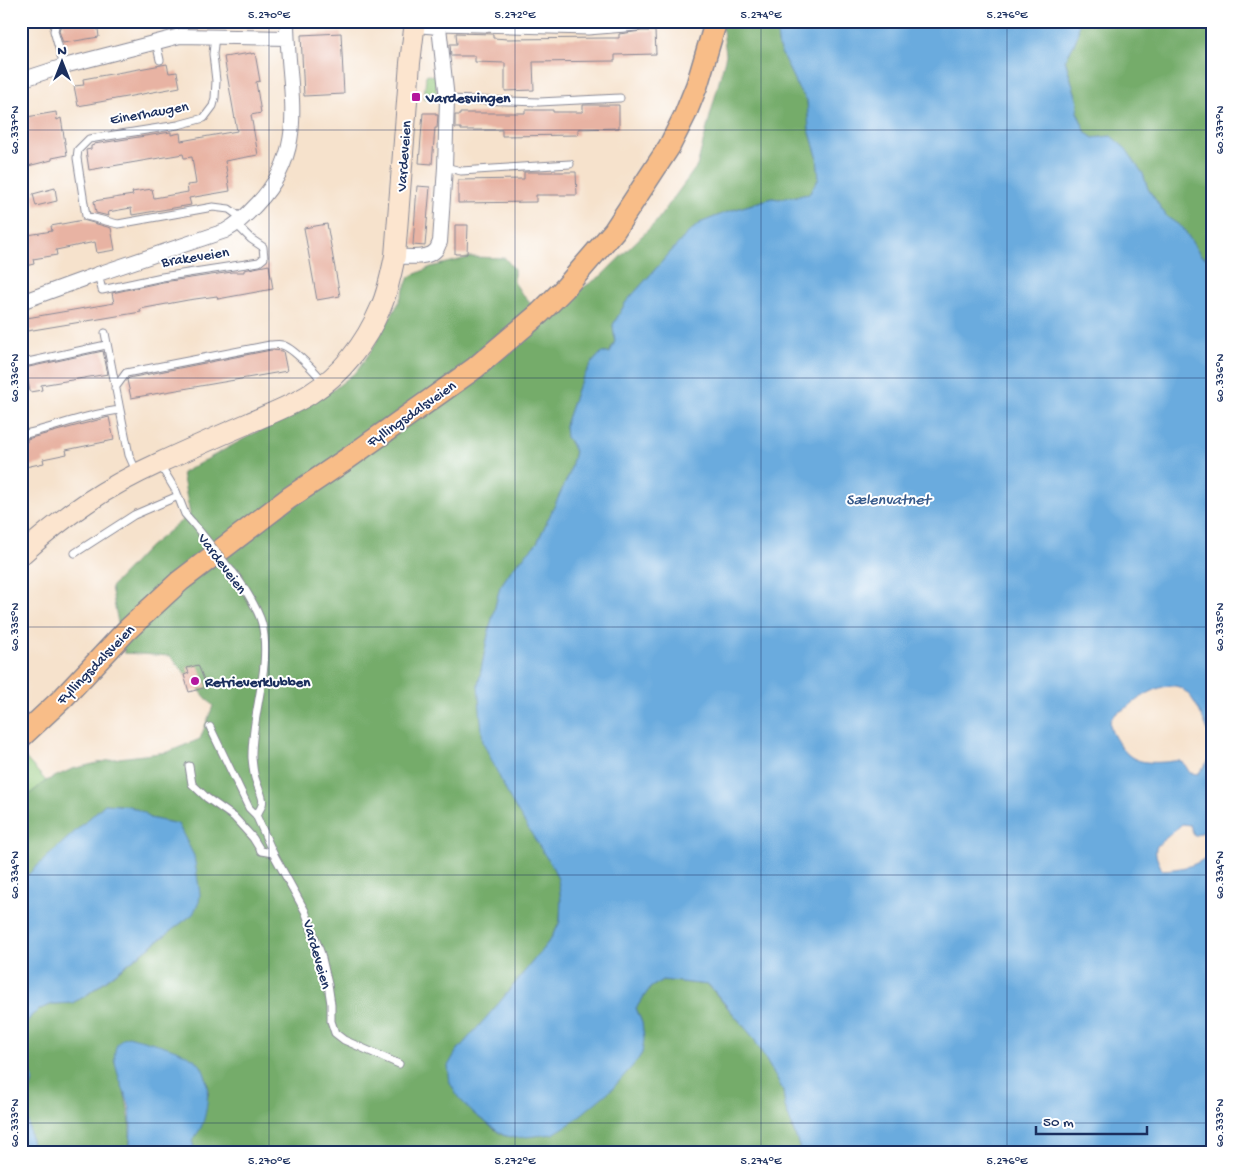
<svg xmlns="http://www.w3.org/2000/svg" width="1233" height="1173" font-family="'Gochi Hand',sans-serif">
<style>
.green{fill:#92c87a;stroke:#567c6c}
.forest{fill:#75ac6a;stroke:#486e64}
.water{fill:#6aabde;stroke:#426d9e;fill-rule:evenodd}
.building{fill:#e8b3a3}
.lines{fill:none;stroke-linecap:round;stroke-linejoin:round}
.service-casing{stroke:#888895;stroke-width:9}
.minor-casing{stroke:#888895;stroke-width:16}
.secondary-casing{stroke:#888895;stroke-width:22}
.primary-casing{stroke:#888895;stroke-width:24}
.service{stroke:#fff;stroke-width:7}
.minor{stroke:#fff;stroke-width:14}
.secondary{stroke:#fce5cf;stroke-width:20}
.primary{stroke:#f8bd88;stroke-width:21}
.service-bridge-casing{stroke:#888895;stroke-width:9;stroke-linecap:butt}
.service-bridge{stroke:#fff;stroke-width:7}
.ticks{fill:none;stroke:#1b2f5e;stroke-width:1;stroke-opacity:0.45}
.poi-dot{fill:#b5179e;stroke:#fff;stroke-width:2}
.labels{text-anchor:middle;stroke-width:4;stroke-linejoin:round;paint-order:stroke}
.poi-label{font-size:15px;font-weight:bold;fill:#1b2f5e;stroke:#fff;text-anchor:start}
.street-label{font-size:15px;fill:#1b2f5e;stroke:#fff}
.water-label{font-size:16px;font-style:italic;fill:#375a8b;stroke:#fff}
.neatline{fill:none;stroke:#1b2f5e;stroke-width:2}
.ticks-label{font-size:12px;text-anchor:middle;fill:#1b2f5e}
</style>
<rect width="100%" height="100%" fill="#fff"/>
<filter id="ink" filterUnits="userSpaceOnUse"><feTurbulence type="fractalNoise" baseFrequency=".02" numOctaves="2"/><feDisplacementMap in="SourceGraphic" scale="10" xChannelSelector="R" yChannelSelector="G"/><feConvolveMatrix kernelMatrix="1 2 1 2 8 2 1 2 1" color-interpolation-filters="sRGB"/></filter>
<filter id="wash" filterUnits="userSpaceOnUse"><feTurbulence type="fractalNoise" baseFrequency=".0096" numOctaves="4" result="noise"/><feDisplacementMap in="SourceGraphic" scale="20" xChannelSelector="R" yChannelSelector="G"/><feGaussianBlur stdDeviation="1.12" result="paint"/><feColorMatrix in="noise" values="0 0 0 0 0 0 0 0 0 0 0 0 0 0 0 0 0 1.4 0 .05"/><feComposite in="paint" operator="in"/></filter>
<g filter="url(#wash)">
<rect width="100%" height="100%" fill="#f6e2cc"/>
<path class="green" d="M426 75 436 76 437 100 424 99Z
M21 753 46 781 21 801Z"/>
<path class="forest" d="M707 21H775L779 48 798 88 807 100 809 129 817 156 819 178 810 194 779 199 772 198 730 211 700 223 686 235 626 302 613 325 615 341 609 353H601L591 364 578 387 565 425 566 437 572 445 575 452 569 475 537 543 512 569 500 587 488 635 478 686 558 879 561 899 560 921 550 940 500 1002 456 1052 473 1113 502 1135 515 1138 636 1062 642 1053V1023L636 1008 650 988 662 980 708 985 753 1037 783 1090 785 1106 801 1152H195L192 1141 202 1124 209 1090 206 1078 196 1060H114C125 1095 133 1114 129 1152H33L25 1105 33 1081 24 1043 25 1025 32 1015 42 1008 53 1004 72 1003 86 996 193 914 178 824 149 818 145 813 129 806 105 804 21 881V801L46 781 72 769 119 758 168 752 200 739 213 706 170 656 124 653 111 587 149 547 190 514 182 473 333 390 357 371 371 351 398 304 409 277 431 267 471 257 505 258 514 269V282L522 294 534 307 552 308 601 276 656 222 697 166 726 55 723 30Z
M1078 21H1212V261L1200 255 1183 228 1167 217 1148 189 1143 174 1111 136 1093 138 1086 133 1077 112 1078 103 1065 59C1072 49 1081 34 1078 21Z"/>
<path class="water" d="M775 21H1078C1081 34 1072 49 1065 60L1078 103 1077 112 1086 133 1093 138 1111 136 1126 149 1143 174 1148 189 1167 217 1183 228 1200 255 1212 261V739C1204 723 1197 698 1181 688 1165 679 1138 699 1126 708 1121 711 1114 714 1111 719 1109 724 1111 730 1113 734 1127 759 1136 764 1165 762 1169 762 1176 760 1180 761 1185 763 1187 769 1190 773L1198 774 1212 756V1152H801L785 1106 783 1090 753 1037 709 985 662 980 650 988 636 1008 642 1023 644 1039 642 1053 636 1062 613 1088 571 1123 553 1134 515 1138 503 1135 473 1113 458 1097 450 1083 448 1066 456 1052 500 1002 550 940 560 922 561 899 558 879 553 868 511 801 483 742 478 686 488 635 500 587 512 569 537 543 569 475 575 452 572 445 566 437 565 425 578 387 591 364 601 353H610L615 341 613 325 626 302 686 235 700 223 730 211 772 198 779 199 809 194 819 178 817 156 809 129 807 100 798 88 779 48ZM1182 824 1190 825 1194 836 1203 832 1209 839 1208 855C1197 867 1178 869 1162 870 1159 862 1153 854 1157 846Z
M105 804 129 806 145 813 149 818 178 824 194 856 200 894 199 902 193 914 85 996 72 1003 53 1004 42 1008 32 1015 25 1025 24 1043 33 1081 25 1105 33 1152H21V881Z
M128 1036C150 1042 175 1047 194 1059 212 1071 209 1107 202 1125 200 1131 195 1136 192 1141L195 1152H129C131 1137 132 1120 129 1105 124 1087 100 1045 128 1036Z"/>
<g id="blocks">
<path class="building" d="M63 21H97L99 37 63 43 59 31 60 27H64Z
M641 31H655L656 54 615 55V61L533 62 534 90 505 91V63L475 62V56H451L450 44H457L456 33 493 34V38L508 39 605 38H619V34Z
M341 33 344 94 304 96 301 35Z
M251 53V54L255 53 260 81 256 82 261 113 251 115 258 155 225 161 230 191 189 198 191 205 132 215 131 208 108 212 109 216 96 213 94 201 133 195 132 192 152 189 154 198 188 192 187 185 196 184 192 157 184 158 183 154 89 170 86 150 91 149V146L94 145V144L171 132V135L180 133 181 141 237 131 224 57Z
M167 64 169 73 177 72 180 87 78 106 74 86 84 85 83 79Z
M583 105H619V128L578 129V135L502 136V130H461V128H455V115H460V113H525V110H553V112H583Z
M56 112 57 120 61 118 67 155 52 158V160L28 166 25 147 21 148V118Z
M423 113H436V115H438L437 128H435L432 164 419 163Z
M524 172H576L577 195H536V202L458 203V180L524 179Z
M417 186 430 187 425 246 413 245Z
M55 188 57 201 36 206 33 194Z
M83 220 111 228 115 250 97 253 95 242 56 250 57 255 33 259 34 264 21 267V230H27L28 235 52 231 51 226Z
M327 224 340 296 317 300 304 228Z
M455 225H468L467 254H455Z
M269 265 273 289 218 299 217 296 188 300 140 309 141 312 21 332V319L114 303 112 293 163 282 232 272H244V270Z
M271 350 283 351 287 371 131 398 127 380 129 378Z
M103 351 108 374 41 385 42 390 30 392 28 381 21 382V366L29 367Z
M109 417 114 440 66 450 67 454 43 459 44 463 21 468V443L27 442V439Z
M198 665 207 687 189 692 184 675 189 673 187 668Z"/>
</g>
</g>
<g filter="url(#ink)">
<use href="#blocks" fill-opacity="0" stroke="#888895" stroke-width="1"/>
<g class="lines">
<g class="service-casing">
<path id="service" d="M56 21 54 31 64 66
M439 27 588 31 638 27
M215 36 213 54 216 81 215 98 213 106 204 118 178 125 89 139 78 150 77 158 86 216 118 224 213 207 229 209 243 219
M156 42 160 60
M447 99 539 102 620 98
M445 167 461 171 570 164
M98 274 102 290 162 277 259 262 264 258 263 247 251 239 237 225
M105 333 120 410
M21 361 28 362 106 345
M115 388 126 373 270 345C274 345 279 344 282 345 292 347 318 374 324 383
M21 435C54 428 86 414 120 410L129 455 136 471
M159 463 176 491 185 514 193 523
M75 553 134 515 178 496
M229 568C239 577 259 611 262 624 272 667 251 715 252 758 253 766 253 773 256 781 261 797 268 800 256 815L273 853 305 911 321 954 328 984 331 1004V1021L335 1033 344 1040 399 1064
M210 727 249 808 256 815
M189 766 192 784 207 798 234 817 253 838 261 851 273 853"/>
</g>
<g class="minor-casing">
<path id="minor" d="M21 80 64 66 180 36 287 38
M395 256C405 257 429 259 436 250 438 248 438 245 440 242L445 167 447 99 439 27 415 25
M21 302 98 274 225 231C238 224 247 215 257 204 311 148 287 89 287 21"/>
</g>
<g class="secondary-casing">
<path id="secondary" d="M21 555C66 514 104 488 159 463 189 449 219 436 249 423 269 414 291 406 310 394 342 374 366 342 381 307 388 291 391 274 395 256L410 63 415 21"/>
</g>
<g class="primary-casing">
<path id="primary" d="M21 737 63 698 126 631 180 581 289 498 347 459 475 368 540 313 565 288 614 231 669 147 685 115 697 85 716 21"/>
</g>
<use href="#service" class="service"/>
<use href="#minor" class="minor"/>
<use href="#secondary" class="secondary"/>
<use href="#primary" class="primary"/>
<g class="service-bridge-casing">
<path id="service-bridge" d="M193 523 229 568"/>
</g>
<use href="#service-bridge" class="service-bridge"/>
</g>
</g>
<path class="ticks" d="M23 21V1152M269 21V1152M515 21V1152M761 21V1152M1007 21V1152M21 130H1212M21 378H1212M21 627H1212M21 875H1212M21 1123H1212"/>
<g class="poi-dot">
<rect x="411" y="92" width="10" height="10" rx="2.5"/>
<circle cx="195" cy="681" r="5"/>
</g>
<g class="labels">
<g class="poi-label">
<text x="426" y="102">Vardesvingen</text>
<text x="205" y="686">Retrieverklubben</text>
</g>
<g class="street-label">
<text transform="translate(149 112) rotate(-10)" y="5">Einerhaugen</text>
<text transform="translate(403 156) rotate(-86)" y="5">Vardeveien</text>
<text transform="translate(195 256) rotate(-9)" y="5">Brakeveien</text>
<text transform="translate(411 413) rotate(-35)" y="5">Fyllingsdalsveien</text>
<text transform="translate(223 563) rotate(53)" y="5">Vardeveien</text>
<text transform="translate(95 664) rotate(-46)" y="5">Fyllingsdalsveien</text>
<text transform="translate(318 954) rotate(74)" y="5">Vardeveien</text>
</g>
<g class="water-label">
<text x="888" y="504">Sælenvatnet</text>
</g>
</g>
<rect width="1233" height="1173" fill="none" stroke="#fff" stroke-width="55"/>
<g transform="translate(62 62)" stroke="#ffffff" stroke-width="4" paint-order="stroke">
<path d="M0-4L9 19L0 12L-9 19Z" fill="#1b2f5e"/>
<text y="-8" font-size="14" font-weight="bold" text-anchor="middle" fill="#1b2f5e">N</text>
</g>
<path d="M1036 1126v8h111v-8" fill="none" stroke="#1b2f5e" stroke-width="2.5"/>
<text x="1043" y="1126" font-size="15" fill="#1b2f5e" stroke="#ffffff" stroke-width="4" paint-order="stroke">50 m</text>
<rect x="28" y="28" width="1178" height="1118" class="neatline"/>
<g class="ticks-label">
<text x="269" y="18">5.270°E</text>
<text x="515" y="18">5.272°E</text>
<text x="761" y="18">5.274°E</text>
<text x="1007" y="18">5.276°E</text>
<text transform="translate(14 130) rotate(-90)" y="4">60.337°N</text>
<text transform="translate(1219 130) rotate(-90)" y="4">60.337°N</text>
<text transform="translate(14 378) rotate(-90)" y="4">60.336°N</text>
<text transform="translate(1219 378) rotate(-90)" y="4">60.336°N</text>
<text transform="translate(14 627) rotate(-90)" y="4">60.335°N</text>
<text transform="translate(1219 627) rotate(-90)" y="4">60.335°N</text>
<text transform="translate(14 875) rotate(-90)" y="4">60.334°N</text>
<text transform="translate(1219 875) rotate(-90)" y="4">60.334°N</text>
<text transform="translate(14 1123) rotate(-90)" y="4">60.333°N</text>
<text transform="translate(1219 1123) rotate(-90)" y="4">60.333°N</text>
<text x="269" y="1164">5.270°E</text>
<text x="515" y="1164">5.272°E</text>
<text x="761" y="1164">5.274°E</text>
<text x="1007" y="1164">5.276°E</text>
</g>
</svg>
